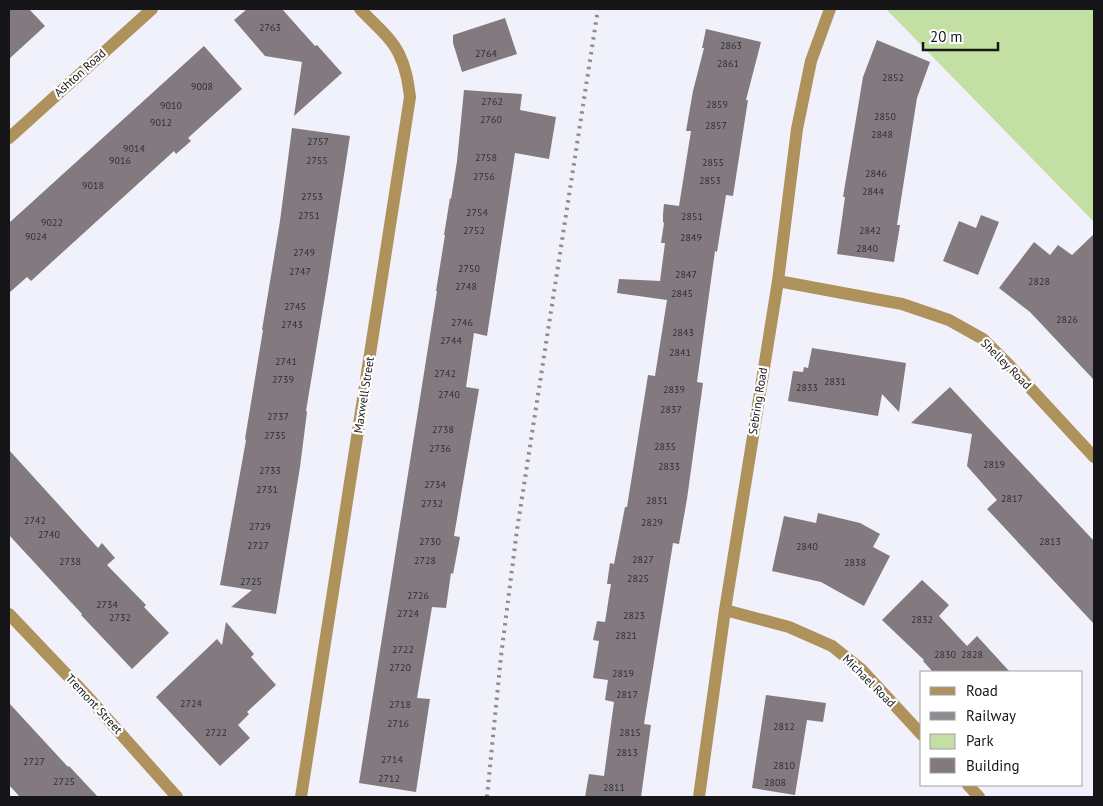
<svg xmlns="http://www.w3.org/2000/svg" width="1103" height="806" font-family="'PT Sans',sans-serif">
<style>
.green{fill:#c4dfa3}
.building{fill:#827a7f}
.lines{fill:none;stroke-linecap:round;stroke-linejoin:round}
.minor{stroke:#af915c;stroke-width:12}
.rail{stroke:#8c8c92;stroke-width:4;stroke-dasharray:2.5 5;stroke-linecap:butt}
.labels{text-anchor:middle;stroke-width:4.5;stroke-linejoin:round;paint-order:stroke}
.number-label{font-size:10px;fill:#312f32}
.street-label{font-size:12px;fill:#161619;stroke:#fff}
</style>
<rect width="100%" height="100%" fill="#f0f1fa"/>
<path class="green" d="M886 9H1094V222Z"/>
<path class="building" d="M9 9H29L45 26 9 59Z
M247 9H282L315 46 317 45 342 73 294 116 302 62 265 56 234 20Z
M505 18 517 54 462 72 453 43V35Z
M706 29 761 42 746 100H748L733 196 726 195 717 252 715 251 697 382 703 383 687 499 679 544 673 543 644 724 651 725 641 797H585L589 774 604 776 614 702 605 700 608 680 593 678 599 641 593 640 597 621 605 622 611 584H607L610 563 614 564 625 507H627L648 375 655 376 667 300 617 293 619 279 660 281 665 243H661L664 223 663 222V214L664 204 679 206 691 131H686L693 91 704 48H702Z
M877 40 930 62 917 98 897 225H900L894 262 837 254 845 197H843L863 77Z
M204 46 242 89 188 138 191 141 176 154 174 151 31 281 27 277 9 293V223Z
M464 90 522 94 520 110 556 117 549 159 515 153 487 336 474 333 466 387 479 389 454 536 460 537 453 574 451 573 446 608 432 607 417 698 430 699 416 792 359 783 437 291H436L445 235H444L450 198 451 199 457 161Z
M292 128 350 136 327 284 306 411 307 412 300 467 276 614 231 607 252 590 220 585 246 440 245 439 263 330H262L280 221Z
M981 215 999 222 978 275 943 261 959 221 976 228Z
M1094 234V380L1030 312 999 288 1034 242 1050 255 1058 245 1072 255Z
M812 348 906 363 899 412 882 394 878 416 788 401 793 371 803 372 804 367 808 368Z
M950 387 1094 541V624L987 509 997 500 967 466 972 434 911 423Z
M9 450 98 548 102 543 115 558 107 565 146 605 144 607 169 633 132 669 81 615 82 614 9 535Z
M818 513 860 523 880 534 873 547 890 556 864 606 821 582 772 571 784 516 816 523Z
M922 580 949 605 939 616 967 646 977 636 1010 672H933L923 661 924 660 882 620Z
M226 622 254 654 251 657 276 685 247 712 249 714 238 725 250 738 220 766 156 697 217 639 222 645Z
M766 695 826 703 823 722 807 720 795 795 752 788Z
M9 703 68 767 69 766 98 797H20L9 785Z"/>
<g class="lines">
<path class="minor" d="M9 138 152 9
M778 281 902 304 949 320 983 339 1008 364 1094 457
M725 610 789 627 832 646 862 670 922 735
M9 614 87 696 177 797
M968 785 979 797
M301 797 410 97C408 82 406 68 399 54 391 37 373 23 360 9
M699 797 725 610 778 281 797 129 811 61 830 9"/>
<path class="rail" d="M487 797 501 656 517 530 598 9"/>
</g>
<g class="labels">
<g class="number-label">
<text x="270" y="31">2763</text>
<text x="731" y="49">2863</text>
<text x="486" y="57">2764</text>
<text x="728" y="67">2861</text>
<text x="893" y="81">2852</text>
<text x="202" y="90">9008</text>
<text x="492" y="105">2762</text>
<text x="717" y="108">2859</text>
<text x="171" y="109">9010</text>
<text x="885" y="120">2850</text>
<text x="491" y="123">2760</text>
<text x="161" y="126">9012</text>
<text x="716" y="129">2857</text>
<text x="882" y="138">2848</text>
<text x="318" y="145">2757</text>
<text x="134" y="152">9014</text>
<text x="486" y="161">2758</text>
<text x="120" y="164">9016</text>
<text x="317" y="164">2755</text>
<text x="713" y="166">2855</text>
<text x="876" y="177">2846</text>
<text x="484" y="180">2756</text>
<text x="710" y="184">2853</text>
<text x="93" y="189">9018</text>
<text x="873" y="195">2844</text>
<text x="312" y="200">2753</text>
<text x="477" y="216">2754</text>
<text x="309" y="219">2751</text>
<text x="692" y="220">2851</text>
<text x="52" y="226">9022</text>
<text x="474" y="234">2752</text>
<text x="870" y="234">2842</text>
<text x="36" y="240">9024</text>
<text x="691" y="241">2849</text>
<text x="867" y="252">2840</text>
<text x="304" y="256">2749</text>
<text x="469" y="272">2750</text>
<text x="300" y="275">2747</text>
<text x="686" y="278">2847</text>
<text x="1039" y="285">2828</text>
<text x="466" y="290">2748</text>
<text x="682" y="297">2845</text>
<text x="295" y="310">2745</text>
<text x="1067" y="323">2826</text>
<text x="462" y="326">2746</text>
<text x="292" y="328">2743</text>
<text x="683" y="336">2843</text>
<text x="451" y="344">2744</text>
<text x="680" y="356">2841</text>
<text x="286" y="365">2741</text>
<text x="445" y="377">2742</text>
<text x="283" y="383">2739</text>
<text x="835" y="385">2831</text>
<text x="807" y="391">2833</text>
<text x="674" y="393">2839</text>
<text x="449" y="398">2740</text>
<text x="671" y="413">2837</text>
<text x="278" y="420">2737</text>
<text x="443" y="433">2738</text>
<text x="275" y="439">2735</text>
<text x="665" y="450">2835</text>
<text x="440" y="452">2736</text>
<text x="994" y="468">2819</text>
<text x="669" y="470">2833</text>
<text x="270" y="474">2733</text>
<text x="435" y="488">2734</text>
<text x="267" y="493">2731</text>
<text x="1012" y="502">2817</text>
<text x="657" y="504">2831</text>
<text x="432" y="507">2732</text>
<text x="35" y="524">2742</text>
<text x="652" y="526">2829</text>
<text x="260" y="530">2729</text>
<text x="49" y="538">2740</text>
<text x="430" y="545">2730</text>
<text x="1050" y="545">2813</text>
<text x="258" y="549">2727</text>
<text x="807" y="550">2840</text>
<text x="643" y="563">2827</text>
<text x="425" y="564">2728</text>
<text x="70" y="565">2738</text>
<text x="855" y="566">2838</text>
<text x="638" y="582">2825</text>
<text x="251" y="585">2725</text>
<text x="418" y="599">2726</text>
<text x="107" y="608">2734</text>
<text x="408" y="617">2724</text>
<text x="634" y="619">2823</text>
<text x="120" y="621">2732</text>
<text x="922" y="623">2832</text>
<text x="626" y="639">2821</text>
<text x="403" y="653">2722</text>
<text x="945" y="658">2830</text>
<text x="972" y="658">2828</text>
<text x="400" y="671">2720</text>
<text x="623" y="677">2819</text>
<text x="627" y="698">2817</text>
<text x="191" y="707">2724</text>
<text x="400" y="708">2718</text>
<text x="398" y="727">2716</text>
<text x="784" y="730">2812</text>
<text x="216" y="736">2722</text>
<text x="630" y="736">2815</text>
<text x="627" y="756">2813</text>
<text x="392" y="763">2714</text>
<text x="34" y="765">2727</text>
<text x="784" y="769">2810</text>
<text x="389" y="782">2712</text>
<text x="64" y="785">2725</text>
<text x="775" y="786">2808</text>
<text x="614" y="791">2811</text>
</g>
<g class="street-label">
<text transform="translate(80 73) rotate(-42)" y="4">Ashton Road</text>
<text transform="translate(1006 364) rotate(45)" y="4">Shelley Road</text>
<text transform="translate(364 395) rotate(-81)" y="4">Maxwell Street</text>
<text transform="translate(758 401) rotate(-81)" y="4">Sebring Road</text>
<text transform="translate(869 681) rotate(45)" y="4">Michael Road</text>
<text transform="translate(94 704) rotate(47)" y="4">Tremont Street</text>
</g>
</g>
<rect width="1103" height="806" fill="none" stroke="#161619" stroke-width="20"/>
<rect x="920" y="671" width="162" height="115" fill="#ffffff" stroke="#a2a2a3"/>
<rect x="930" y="687" width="25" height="8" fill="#af915c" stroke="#a2a2a3"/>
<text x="966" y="696" font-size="15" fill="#161619">Road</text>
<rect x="930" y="712" width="25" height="8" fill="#8c8c92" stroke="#a2a2a3"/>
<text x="966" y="721" font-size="15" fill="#161619">Railway</text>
<rect x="930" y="734" width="25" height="15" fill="#c4dfa3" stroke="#a2a2a3"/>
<text x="966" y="746" font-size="15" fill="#161619">Park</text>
<rect x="930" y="758" width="25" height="15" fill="#827a7f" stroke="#a2a2a3"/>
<text x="966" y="771" font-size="15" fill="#161619">Building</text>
<path d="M923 42v8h75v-8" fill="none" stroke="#161619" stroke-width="2.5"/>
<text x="930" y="42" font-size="15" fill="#161619" stroke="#ffffff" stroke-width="4" paint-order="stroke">20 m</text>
</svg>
